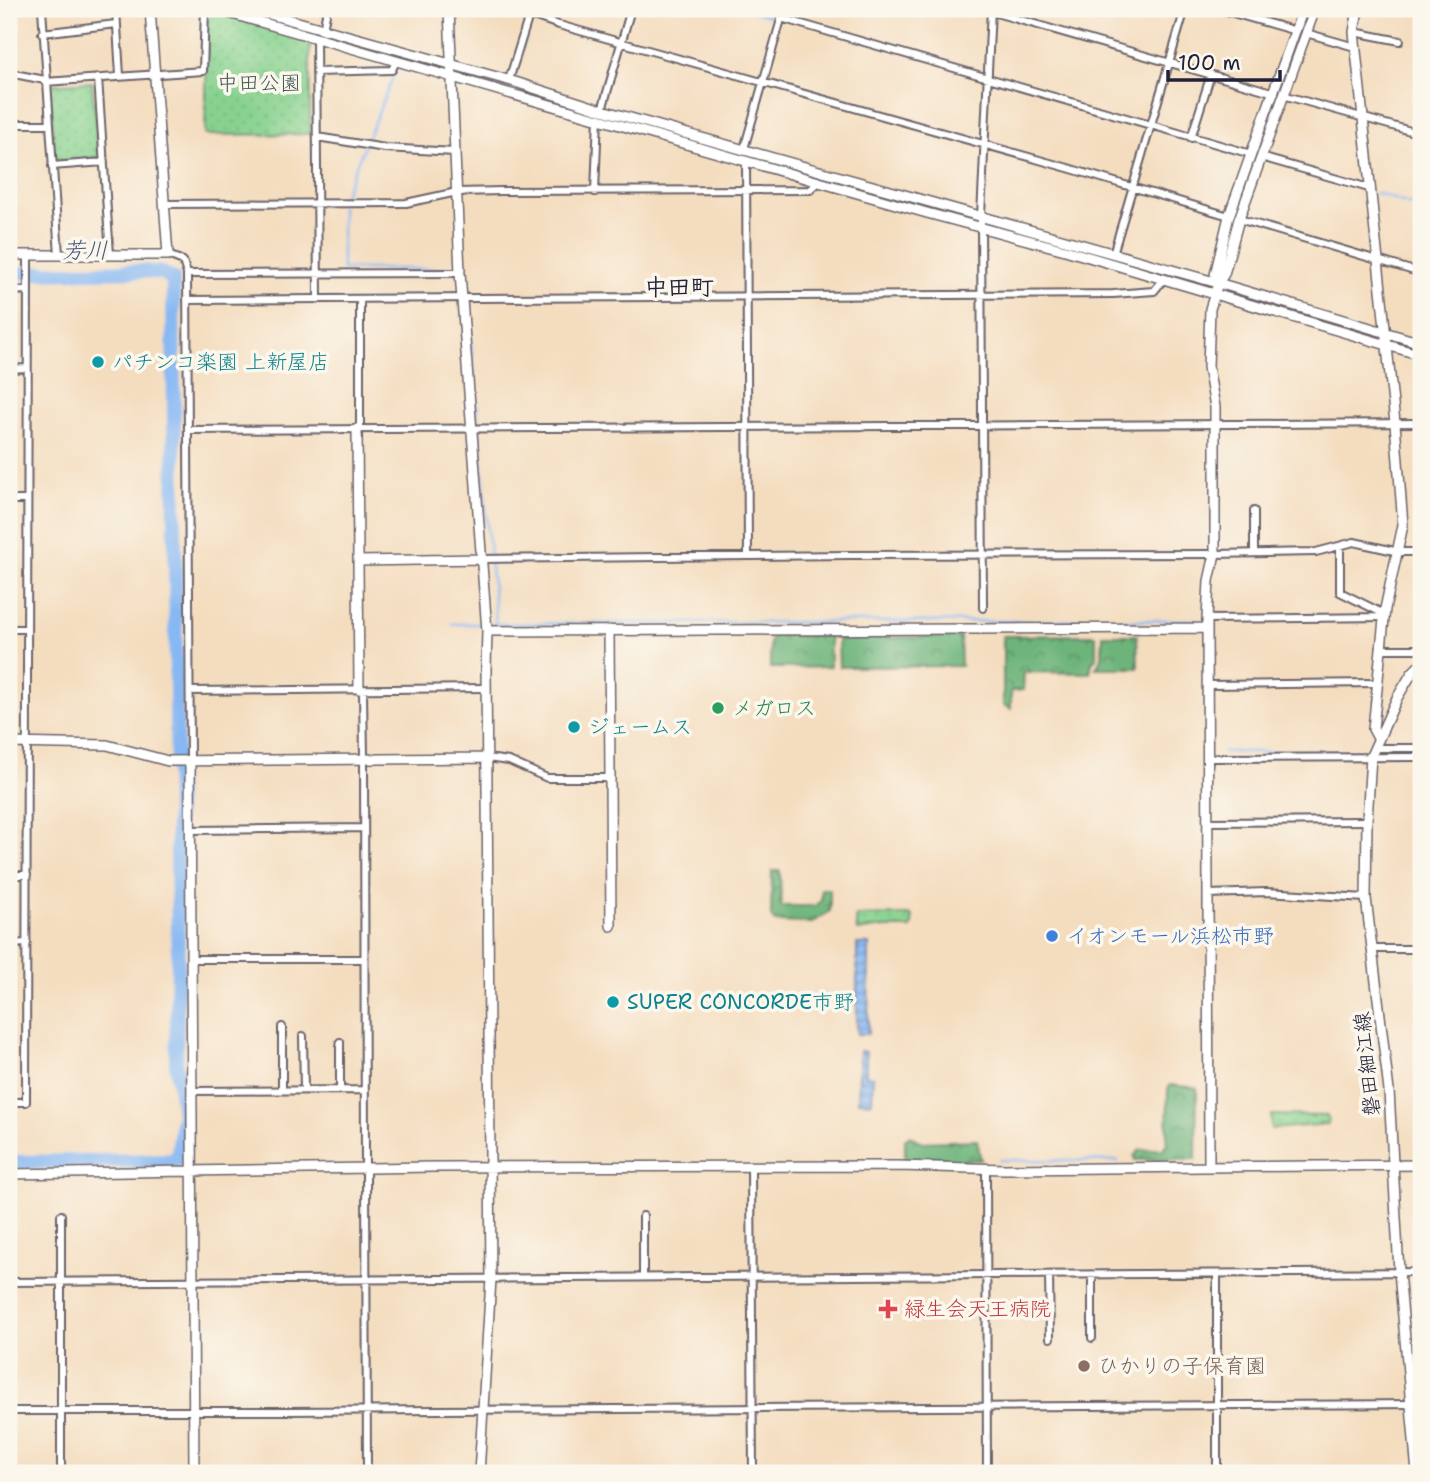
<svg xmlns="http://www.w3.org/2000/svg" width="1430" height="1482" font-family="'Shantell Sans','Klee One',sans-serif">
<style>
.grass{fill:url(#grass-dots);stroke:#547a65;stroke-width:2}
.forest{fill:url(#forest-crowns);stroke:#486b5a;stroke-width:2}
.water{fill:url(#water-rules);stroke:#546d97;stroke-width:2}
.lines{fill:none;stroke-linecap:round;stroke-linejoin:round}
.stream{stroke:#87b8f3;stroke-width:2.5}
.river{stroke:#87b8f3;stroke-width:14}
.street-casing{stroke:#6c6369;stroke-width:10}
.secondary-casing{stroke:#6c6369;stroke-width:12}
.street{stroke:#fff;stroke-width:6}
.secondary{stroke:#fff;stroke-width:9}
.culture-dot{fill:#0f9aa8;stroke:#fbf7ec;stroke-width:2.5}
.leisure-dot{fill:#2e9e5b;stroke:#fbf7ec;stroke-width:2.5}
.shop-dot{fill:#3f7fe0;stroke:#fbf7ec;stroke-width:2.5}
.health-dot{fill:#e0444e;stroke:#fbf7ec;stroke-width:2.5}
.education-dot{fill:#8d6e63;stroke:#fbf7ec;stroke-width:2.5}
.labels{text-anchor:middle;stroke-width:7;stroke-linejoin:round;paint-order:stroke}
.park-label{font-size:21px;fill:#405754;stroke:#fbf7ec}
.culture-label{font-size:21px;fill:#0d838f;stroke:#fbf7ec;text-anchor:start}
.leisure-label{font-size:21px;fill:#27864d;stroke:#fbf7ec;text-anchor:start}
.shop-label{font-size:21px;fill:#366cbe;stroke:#fbf7ec;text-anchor:start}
.street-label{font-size:21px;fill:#22223b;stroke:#fbf7ec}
.health-label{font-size:21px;fill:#be3a42;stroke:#fbf7ec;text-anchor:start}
.education-label{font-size:21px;fill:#785e54;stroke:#fbf7ec;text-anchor:start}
.water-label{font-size:23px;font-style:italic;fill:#45567b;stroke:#fbf7ec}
.neighbourhood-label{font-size:23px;font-weight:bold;fill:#22223b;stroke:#fbf7ec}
</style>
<defs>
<pattern id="grass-dots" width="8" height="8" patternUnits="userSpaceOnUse" patternTransform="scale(1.75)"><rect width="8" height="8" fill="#87d28f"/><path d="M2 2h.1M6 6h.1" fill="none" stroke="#74b47c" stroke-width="1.8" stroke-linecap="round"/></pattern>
<pattern id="forest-crowns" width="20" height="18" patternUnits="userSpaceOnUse" patternTransform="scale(1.75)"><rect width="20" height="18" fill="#6db47a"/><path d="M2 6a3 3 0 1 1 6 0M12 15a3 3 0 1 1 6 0" fill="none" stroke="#599265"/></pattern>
<pattern id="water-rules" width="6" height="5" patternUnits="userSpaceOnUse" patternTransform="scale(1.75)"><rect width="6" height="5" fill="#87b8f3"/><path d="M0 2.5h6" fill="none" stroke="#6e95c6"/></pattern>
</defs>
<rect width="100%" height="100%" fill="#fbf7ec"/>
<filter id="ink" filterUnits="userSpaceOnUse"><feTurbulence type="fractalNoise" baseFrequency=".0143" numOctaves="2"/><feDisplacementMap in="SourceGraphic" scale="14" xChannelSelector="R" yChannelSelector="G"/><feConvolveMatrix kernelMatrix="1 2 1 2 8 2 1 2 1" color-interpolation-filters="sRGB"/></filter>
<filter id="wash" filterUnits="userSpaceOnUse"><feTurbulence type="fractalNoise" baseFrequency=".00686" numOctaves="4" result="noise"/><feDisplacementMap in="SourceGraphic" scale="28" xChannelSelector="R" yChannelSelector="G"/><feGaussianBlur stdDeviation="1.57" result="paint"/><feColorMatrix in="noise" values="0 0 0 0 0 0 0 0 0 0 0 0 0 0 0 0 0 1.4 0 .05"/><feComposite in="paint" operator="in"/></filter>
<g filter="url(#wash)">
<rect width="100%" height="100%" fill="#f4ddbf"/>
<path class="grass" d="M208 9 310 38V134L205 135Z
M92 82 99 157 55 161 49 85Z
M909 915 913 917 911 928H876L857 931 856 916Z
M1271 1115 1327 1116 1328 1124 1271 1129Z"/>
<path class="forest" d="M773 635 830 636V667L770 668V640Z
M1096 635V658L1092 662 1090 673 1024 672 1023 690 1011 691V709L1003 705V636Z
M1103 635H1137L1138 668H1096L1102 657Z
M960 636 961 666 839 667 838 639Z
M772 871H780L781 906H815L821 901V889H830V911L812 923 775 922 771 917Z
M1170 1085 1197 1088 1196 1159 1135 1160 1134 1156 1140 1150 1163 1149 1167 1143 1168 1089Z
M909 1136 923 1142 977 1140 981 1160 905 1161V1139Z"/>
<path class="water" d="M857 944H869L868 1034H857Z
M860 1051 866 1052V1076L873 1077 872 1102 858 1101Z"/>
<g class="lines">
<path class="stream" d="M745 9 776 18
M516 74 529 24
M1376 193 1421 208
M343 197 397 68
M342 207V269H465L496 624
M452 624H483
M489 624 1196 620
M1223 752H1363
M1380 752H1421
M999 1160 1118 1161"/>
<path class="river" d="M9 273 145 271 162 273 173 279 178 958 176 1064 183 1113 177 1160 9 1162"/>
</g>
</g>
<g filter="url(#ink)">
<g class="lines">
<g class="street-casing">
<path id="street" d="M42 9 59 255
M116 9 120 76
M982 9 1275 93
M1219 9 1296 31
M530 15 559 25 1068 168 1229 216
M781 18 1251 154
M323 29 327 9
M1354 32 1400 41
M42 33 116 24
M1306 33 1355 47
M316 37 318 299
M316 72 392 70 396 61
M9 73 45 80
M98 78 110 255
M509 80 531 9
M45 82 203 71 205 9
M1283 95 1421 134
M602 110 631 9
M9 124H48
M317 137 385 148 455 152
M1191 138 1211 74
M744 149 784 9
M1261 157 1369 188
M746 160 748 556
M52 166 104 162
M595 192 598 117
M165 204 406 203 457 192 502 191 810 190 819 182
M1239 219 1421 273
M1113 254 1185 9
M168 255 183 261 187 274 190 761
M187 274 460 273
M9 291 28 290
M360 299V429
M187 300 1113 294 1154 291 1163 280
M9 369 27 368
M188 430 1421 423
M9 500H26
M1340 546V592L1384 614
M1254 553V511
M482 559 851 555 1215 554 1316 552 1354 542 1399 552H1421
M983 608 981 216 991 9
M1207 619 1384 617
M9 629H27
M1380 649H1421
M1207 685 1377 683
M359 689 363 692 364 756 365 1169
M190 691 486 688
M1374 748H1421
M487 758 509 761 547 778H610
M1207 758 1421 757
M1208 822 1367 821
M190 830 363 828
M9 875H27
M1209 894 1266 892 1366 898
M9 944 27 943
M1373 949H1421
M191 959H363
M303 1036 304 1090
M340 1042V1090
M282 1090V1027
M192 1091 365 1090
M9 1102H26L28 255
M751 1167 753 1473
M366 1169 367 1473
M986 1169 987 1473
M61 1215V1473
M643 1216V1277
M1049 1275 1050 1338
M1092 1275V1338
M1217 1275V1473
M9 1282 1421 1272
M9 1411H286L1421 1404"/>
</g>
<g class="secondary-casing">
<path id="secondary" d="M215 9 927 213 1065 250 1421 355
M251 9 515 82 602 110 1218 283 1421 343
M449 9 460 273 487 631 486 668 491 1279 479 1473
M1358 9 1354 32 1395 423 1403 525 1385 609 1373 729 1378 738
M9 255H168L150 9
M1218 283 1215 275 1229 216 1303 9
M357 429 359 689
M358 561 482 559
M609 630 611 926
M487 631 1207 628
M9 743 107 745 168 761 487 758
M190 761 194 1473
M1209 1166 1207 619 1209 581 1215 554V407L1208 367 1210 309 1218 283 1224 274 1239 219 1315 9
M9 1174 433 1167 899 1166 1005 1169 1421 1165
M1417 1473 1399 1272 1389 1091 1366 898 1367 821 1371 756 1397 698 1412 673 1421 664"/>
</g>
<use href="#street" class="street"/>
<use href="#secondary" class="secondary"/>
</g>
</g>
<g class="culture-dot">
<circle cx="98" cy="362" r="7"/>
<circle cx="574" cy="727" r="7"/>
<circle cx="613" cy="1002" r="7"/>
</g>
<circle class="leisure-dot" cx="718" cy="708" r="7"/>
<circle class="shop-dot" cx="1052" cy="936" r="7"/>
<path class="health-dot" d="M884.5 1298.5h7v7h7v7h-7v7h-7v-7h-7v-7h7z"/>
<circle class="education-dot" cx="1084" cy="1366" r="7"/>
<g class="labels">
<g class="park-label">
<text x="259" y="90">中田公園</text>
</g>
<g class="culture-label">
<text x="112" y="369">パチンコ楽園 上新屋店</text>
<text x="588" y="734">ジェームス</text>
<text x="627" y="1009">SUPER CONCORDE市野</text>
</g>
<g class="leisure-label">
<text x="732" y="715">メガロス</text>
</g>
<g class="shop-label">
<text x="1066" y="943">イオンモール浜松市野</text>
</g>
<g class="street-label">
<text transform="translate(1367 1064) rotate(-96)" y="7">磐田細江線</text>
</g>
<g class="health-label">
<text x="904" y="1316">緑生会天王病院</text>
</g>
<g class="education-label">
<text x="1098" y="1373">ひかりの子保育園</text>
</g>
<g class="water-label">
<text x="85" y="258">芳川</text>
</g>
<g class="neighbourhood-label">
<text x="679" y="295">中田町</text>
</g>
</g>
<rect width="1430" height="1482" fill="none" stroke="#fbf7ec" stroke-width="35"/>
<path d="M1168 70v10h112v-10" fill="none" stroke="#22223b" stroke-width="3.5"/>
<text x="1178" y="70" font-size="21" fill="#22223b" stroke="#fbf7ec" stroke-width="5" paint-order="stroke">100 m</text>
</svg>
